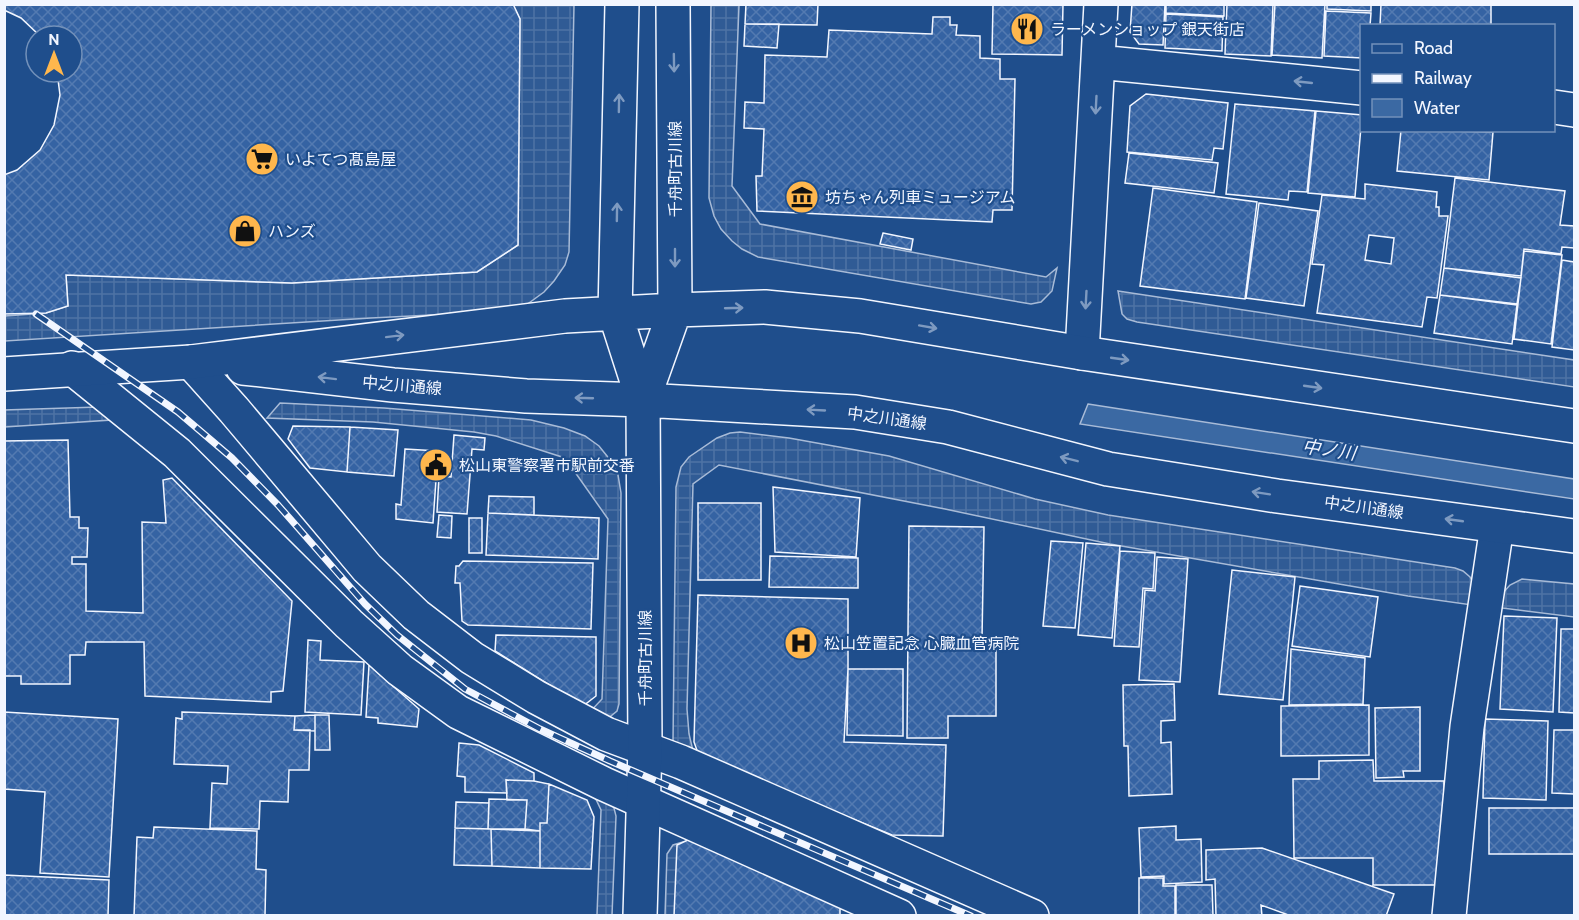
<svg xmlns="http://www.w3.org/2000/svg" width="1579" height="920" font-family="Cabin,'Noto Sans JP',sans-serif">
<style>
.plaza{fill:url(#plaza-grid);stroke:#a8bbd7;stroke-width:1.5}
.water{fill:#3b69a3;stroke:#a8bbd7;stroke-width:1.5}
.building{fill:url(#building-cross-hatch);stroke:#f2f6ff;stroke-width:1.5;fill-rule:evenodd}
.lines{fill:none;stroke-linecap:round;stroke-linejoin:round}
.minor-casing{stroke:#f2f6ff;stroke-width:36}
.tertiary-casing{stroke:#f2f6ff;stroke-width:36}
.minor{stroke:#1f4e8c;stroke-width:33}
.tertiary{stroke:#1f4e8c;stroke-width:33}
.rail-casing{stroke:#f2f6ff;stroke-width:7}
.rail{stroke:#1f4e8c;stroke-width:4.5;stroke-dasharray:14;stroke-linecap:butt}
.oneway{stroke:#7e9ac0}
.labels{text-anchor:middle;stroke-width:4.5;stroke-linejoin:round;paint-order:stroke}
.poi-label{font-size:16px;fill:#f2f6ff;stroke:#1f4e8c;text-anchor:start}
.street-label{font-size:16px;fill:#f2f6ff;stroke:#1f4e8c}
.water-label{font-size:18px;font-style:italic;fill:#f2f6ff;stroke:#1f4e8c}
</style>
<defs>
<pattern id="plaza-grid" width="8" height="8" patternUnits="userSpaceOnUse" patternTransform="scale(1.5)"><rect width="8" height="8" fill="#305b95"/><path d="M0 4h8M4 0v8" fill="none" stroke="#4e73a5"/></pattern>
<pattern id="building-cross-hatch" width="8" height="8" patternUnits="userSpaceOnUse" patternTransform="scale(1.5)"><rect width="8" height="8" fill="#3563a3"/><path d="M0 0l8 8M0 8l8-8" fill="none" stroke="#537ab1"/></pattern>
</defs>
<rect width="100%" height="100%" fill="#1f4e8c"/>
<path class="plaza" d="M513 5H574L569 252 565 265 554 281 544 292 522 308 472 320 431 315 371 318 5 341V316L46 313 68 306 66 275 292 283 477 272 518 245 520 19Z
M711 5H739L732 186 760 224 1046 277 1057 268 1052 291 1041 302 1031 304 758 257 742 249 732 241 721 229 714 216 709 198Z
M1118 291 1574 360V387L1137 322 1127 319 1122 314Z
M280 403 384 408 531 420 564 428 585 436 599 446 611 461 618 475 621 493 619 704 617 711 606 720 587 715 602 699 608 519 565 458 496 436 474 432 373 422 267 418Z
M99 407 111 420 5 427 4 410Z
M740 432 789 438 889 456 1035 499 1108 515 1455 568 1463 571 1470 577 1474 584 1472 605 1408 596 1110 544 945 509 719 465 693 484 687 709 689 734 694 755 673 742 676 487 681 467 689 457 717 438 730 433Z
M1522 579 1574 584V617L1494 607 1501 595 1510 585Z
M593 793 610 802 614 808 616 816 612 915H597L601 810Z
M686 841 680 915 665 916 667 854 673 845Z"/>
<path class="water" d="M1088 404 1574 479V499L1080 424Z"/>
<path class="building" d="M4 4H513L520 19 518 245 477 272 292 283 66 275 68 306 46 313 4 314ZM36 36H72V72H36Z
M746 4H818L817 25 745 24Z
M993 4H1063L1062 55 992 54Z
M1132 4H1165L1163 45 1139 44 1130 32Z
M1166 4H1224V16L1166 13Z
M1227 4H1273L1271 56 1225 54Z
M1275 4H1325L1322 58 1272 55Z
M1327 4H1371V11L1327 9Z
M1381 4H1491V26H1380Z
M4 10 21 18 40 36H36V72H57L60 95 54 125 40 150 17 170 4 175Z
M1326 11 1371 13 1370 26H1362V58L1324 56Z
M1166 14 1223 17 1222 51 1165 48Z
M933 17H950V25H957L956 35 980 36V58L1000 59V79H1015L1012 210H993L992 222 757 211 756 176H762L764 129 744 128 745 102 764 103 765 55 827 57 829 30 932 34Z
M745 24H779L777 48 744 46Z
M1146 94 1228 103 1223 149 1214 148 1212 160 1127 152 1130 106Z
M1235 104 1315 111 1307 192 1289 191 1288 200 1226 194Z
M1316 111 1362 115 1355 197 1308 193Z
M1401 130 1493 132 1489 180 1397 171Z
M1129 153 1218 163 1214 193 1125 183Z
M1455 178 1565 191 1560 225 1574 226V248L1562 247 1561 254 1524 249 1521 276 1444 268Z
M1365 184 1437 192 1436 207H1439V216H1448L1437 298 1427 297 1422 327 1317 313 1324 265 1312 264 1322 195 1365 199ZM1369 235 1394 238 1391 264 1365 260Z
M1153 188 1257 202 1245 299 1140 286Z
M1259 203 1318 211 1304 306 1246 298Z
M883 233 913 239 911 250 880 244Z
M1524 251 1562 255 1551 344 1514 339Z
M1562 260 1574 262V350L1552 347Z
M1444 268 1521 278 1517 304 1440 295Z
M1440 295 1517 305 1512 344 1434 333Z
M293 426 350 427 347 472 310 468 288 439Z
M350 427 398 430 394 476 347 472Z
M454 435 485 438 484 450 472 449 467 514 437 512 439 476 451 477Z
M68 440 70 517H79V528H88L87 557H72V564H86V611L143 613 142 522 166 523 163 480 172 478 292 601 283 691 271 692V702L145 696 144 642H86L85 655H70V684H21V676H4V441Z
M405 449 438 451 433 523 396 519V504L401 505Z
M773 487 860 498 856 557 775 552Z
M489 496 534 497V515L488 513Z
M698 503H761V580H698Z
M488 513 599 518 598 559 486 555Z
M439 515 452 516 451 538 437 537Z
M469 518H482V553H469Z
M909 526 984 527 982 638H996V716H948V738H907Z
M1051 541 1083 543 1075 628 1043 626Z
M1086 543 1120 546 1112 638 1078 635Z
M1120 551 1155 553 1153 589 1143 588 1139 647 1114 646Z
M770 556 858 558V588L769 587Z
M1157 557 1188 559 1180 682 1139 680 1145 590 1155 591Z
M463 561 593 563 591 629 468 625 462 621 460 583H455L456 566H459Z
M1232 570 1295 577 1283 700 1219 694Z
M1300 586 1378 597 1370 657 1292 646Z
M698 595 848 599V669L844 742 946 745 943 836 892 835 699 756 694 742Z
M1504 616 1557 618 1553 712 1500 709Z
M1561 629H1574V713L1559 712Z
M496 635 596 637V696L583 706 495 651Z
M308 640 321 641 320 660 364 662 361 715 305 712Z
M1291 649 1365 658 1363 704 1289 705Z
M369 665 419 709 417 727 378 723V718L366 717Z
M848 669H903V736L847 735Z
M1174 684 1175 720 1161 721V743L1171 742 1172 794 1129 796 1128 746H1124L1123 685Z
M1369 705V755L1281 756V706Z
M1420 707V771H1403L1404 777 1376 778 1375 708Z
M4 712 118 719 109 877 40 873 45 792 4 789Z
M182 712 295 716 294 730H310L309 770H289L288 802 260 801 259 829 210 828 212 783 227 784 228 766 174 764 176 718 182 719Z
M315 715H329L330 750H315Z
M315 715V731L294 730 295 716Z
M1485 719 1548 721 1546 800 1483 798Z
M1554 730H1574V794L1552 793Z
M459 743 479 745 534 773V781L506 780 507 793 465 792V777L457 776Z
M1373 760 1374 781H1444L1445 885H1373V858H1294L1293 779H1319V761Z
M506 780 534 781 549 784 547 823H540V831L525 829 527 800H507Z
M549 784 587 800 594 817 591 869 540 868V823H547Z
M489 799 527 800 525 829H488Z
M456 802 489 803 488 829 455 828Z
M1489 808H1574V854H1489Z
M1176 826V840L1201 839 1202 882 1164 884V876L1141 877 1139 828Z
M154 827 257 831 256 869 266 870 265 916H134L137 837 153 838Z
M455 828 491 829 492 866 454 865Z
M491 829 540 831V868L492 866Z
M690 839 840 904V916H674L677 845Z
M1262 848 1394 894 1386 916H1291L1261 905 1262 916H1216L1215 879 1206 880V850Z
M4 875 109 880 108 916H4Z
M1139 878H1163V886H1175V916H1139Z
M1176 885H1212L1213 916H1176Z"/>
<g class="lines">
<g class="minor-casing">
<path id="minor" d="M1098 62 1362 88
M1554 107 1574 110
M1082 353 1101 4
M191 362 234 410 367 568 416 615 472 658 536 697 606 734 681 762 1032 916
M72 368 177 453 349 624 400 670 458 712 604 784 899 916
M1449 916 1467 727 1497 526"/>
</g>
<g class="tertiary-casing">
<path id="tertiary" d="M622 4 615 313 643 400 645 747 640 916
M243 368 393 385 526 396 643 400 855 412 948 427 1108 469 1277 496 1574 536
M4 374 191 362 565 316 675 310 765 307 860 316 1082 353 1574 426
M643 400 675 310 673 4"/>
</g>
<use href="#minor" class="minor"/>
<use href="#tertiary" class="tertiary"/>
<g class="rail-casing">
<path id="rail" d="M36 314 178 412 232 458 278 505 365 604 397 635 465 689 540 729 610 761 971 916"/>
</g>
<use href="#rail" class="rail"/>
</g>
<defs><path id="oneway-shaft" d="M-6 0H5M1.5-3L5.5 0L1.5 3" fill="none" stroke-width="1.6" stroke-linecap="round" stroke-linejoin="round" transform="scale(1.5)"/></defs>
<g class="oneway">
<use href="#oneway-shaft" transform="translate(674 63) rotate(89)"/>
<use href="#oneway-shaft" transform="translate(1303 82) rotate(-174)"/>
<use href="#oneway-shaft" transform="translate(619 103) rotate(-89)"/>
<use href="#oneway-shaft" transform="translate(1096 105) rotate(93)"/>
<use href="#oneway-shaft" transform="translate(617 212) rotate(-89)"/>
<use href="#oneway-shaft" transform="translate(675 258) rotate(90)"/>
<use href="#oneway-shaft" transform="translate(1086 300) rotate(93)"/>
<use href="#oneway-shaft" transform="translate(734 308) rotate(-2)"/>
<use href="#oneway-shaft" transform="translate(928 327) rotate(10)"/>
<use href="#oneway-shaft" transform="translate(395 336) rotate(-7)"/>
<use href="#oneway-shaft" transform="translate(1120 359) rotate(8)"/>
<use href="#oneway-shaft" transform="translate(327 378) rotate(-173)"/>
<use href="#oneway-shaft" transform="translate(1313 387) rotate(8)"/>
<use href="#oneway-shaft" transform="translate(584 398) rotate(-178)"/>
<use href="#oneway-shaft" transform="translate(816 410) rotate(-177)"/>
<use href="#oneway-shaft" transform="translate(1069 459) rotate(-166)"/>
<use href="#oneway-shaft" transform="translate(1261 493) rotate(-171)"/>
<use href="#oneway-shaft" transform="translate(1454 520) rotate(-172)"/>
</g>
<defs>
<g id="restaurant-disc" transform="scale(1.725)"><circle r="9.5" fill="#ffb74d" stroke="#1f4e8c"/><path d="M-5-6h1v4h1v-4h1v4h1v-4h1v5L-1.5 .5V6h-2V.5L-5-1ZM5-6V6H3V1.5H1.5Q1.5-4 5-6Z" fill="#111"/></g>
<g id="supermarket-disc" transform="scale(1.725)"><circle r="9.5" fill="#ffb74d" stroke="#1f4e8c"/><path d="M-6-5.5h2.5l.6 2H6L4.5 2H-2.5L-4.4-4H-6ZM-1.5 3.2a1.3 1.3 0 1 0 .1 0ZM3 3.2a1.3 1.3 0 1 0 .1 0Z" fill="#111"/></g>
<g id="museum-disc" transform="scale(1.725)"><circle r="9.5" fill="#ffb74d" stroke="#1f4e8c"/><path d="M0-6L6-3V-2H-6V-3ZM-5-1h2V3h-2ZM-1-1h2V3h-2ZM3-1h2V3H3ZM-6 4H6V6H-6Z" fill="#111"/></g>
<g id="shop-disc" transform="scale(1.725)"><circle r="9.5" fill="#ffb74d" stroke="#1f4e8c"/><path d="M-5-2.5h2.3a2.7 3.5 0 0 1 5.4 0H5L5.5 6h-11ZM-1.5-2.5h3a1.5 2.3 0 0 0-3 0Z" fill="#111"/></g>
<g id="civic-disc" transform="scale(1.725)"><circle r="9.5" fill="#ffb74d" stroke="#1f4e8c"/><path d="M-.6-6.5H3V-4.5H.6V-3L4-1V1h2V6H-6V1h2V-1L-.6-3ZM-1.2 2.5V6h2.4V2.5Z" fill="#111"/></g>
<g id="hospital-disc" transform="scale(1.725)"><circle r="9.5" fill="#ffb74d" stroke="#1f4e8c"/><path d="M-5-5h3v3.5h4V-5h3V5h-3V1.5h-4V5h-3Z" fill="#111"/></g>
</defs>
<g fill-rule="evenodd">
<use href="#restaurant-disc" x="1027" y="29"/>
<use href="#supermarket-disc" x="262" y="159"/>
<use href="#museum-disc" x="802" y="197"/>
<use href="#shop-disc" x="245" y="231"/>
<use href="#civic-disc" x="436" y="465"/>
<use href="#hospital-disc" x="801" y="643"/>
</g>
<g class="labels">
<g class="poi-label">
<text x="1050" y="35">ラーメンショップ 銀天街店</text>
<text x="285" y="165">いよてつ髙島屋</text>
<text x="825" y="203">坊ちゃん列車ミュージアム</text>
<text x="268" y="237">ハンズ</text>
<text x="459" y="471">松山東警察署市駅前交番</text>
<text x="824" y="649">松山笠置記念 心臓血管病院</text>
</g>
<g class="street-label">
<text transform="translate(675 169) rotate(-90)" y="6">千舟町古川線</text>
<text transform="translate(402 385) rotate(5)" y="6">中之川通線</text>
<text transform="translate(887 418) rotate(8)" y="6">中之川通線</text>
<text transform="translate(1364 507) rotate(8)" y="6">中之川通線</text>
<text transform="translate(645 658) rotate(-90)" y="6">千舟町古川線</text>
</g>
<g class="water-label">
<text transform="translate(1329 450) rotate(8)" y="6">中ノ川</text>
</g>
</g>
<rect width="1579" height="920" fill="none" stroke="#f2f6ff" stroke-width="12"/>
<rect x="1360" y="24" width="195" height="108" fill="#1f4e8c" stroke="#7391ba" stroke-width="1.5"/>
<rect x="1372" y="44" width="30" height="9" fill="#1f4e8c" stroke="#7391ba" stroke-width="1.5"/>
<text x="1414" y="54" font-size="18" fill="#f2f6ff">Road</text>
<rect x="1372" y="74" width="30" height="9" fill="#f2f6ff" stroke="#7391ba" stroke-width="1.5"/>
<text x="1414" y="84" font-size="18" fill="#f2f6ff">Railway</text>
<rect x="1372" y="99" width="30" height="18" fill="#3b69a3" stroke="#7391ba" stroke-width="1.5"/>
<text x="1414" y="114" font-size="18" fill="#f2f6ff">Water</text>
<g transform="translate(54 54)"><circle r="28" fill="#1f4e8c" stroke="#7391ba" stroke-width="1.5"/>
<path d="M0-4.5L10 22L0 15L-10 22Z" fill="#ffb74d"/>
<text y="-9" font-size="16" font-weight="bold" text-anchor="middle" fill="#f2f6ff">N</text>
</g>
</svg>
